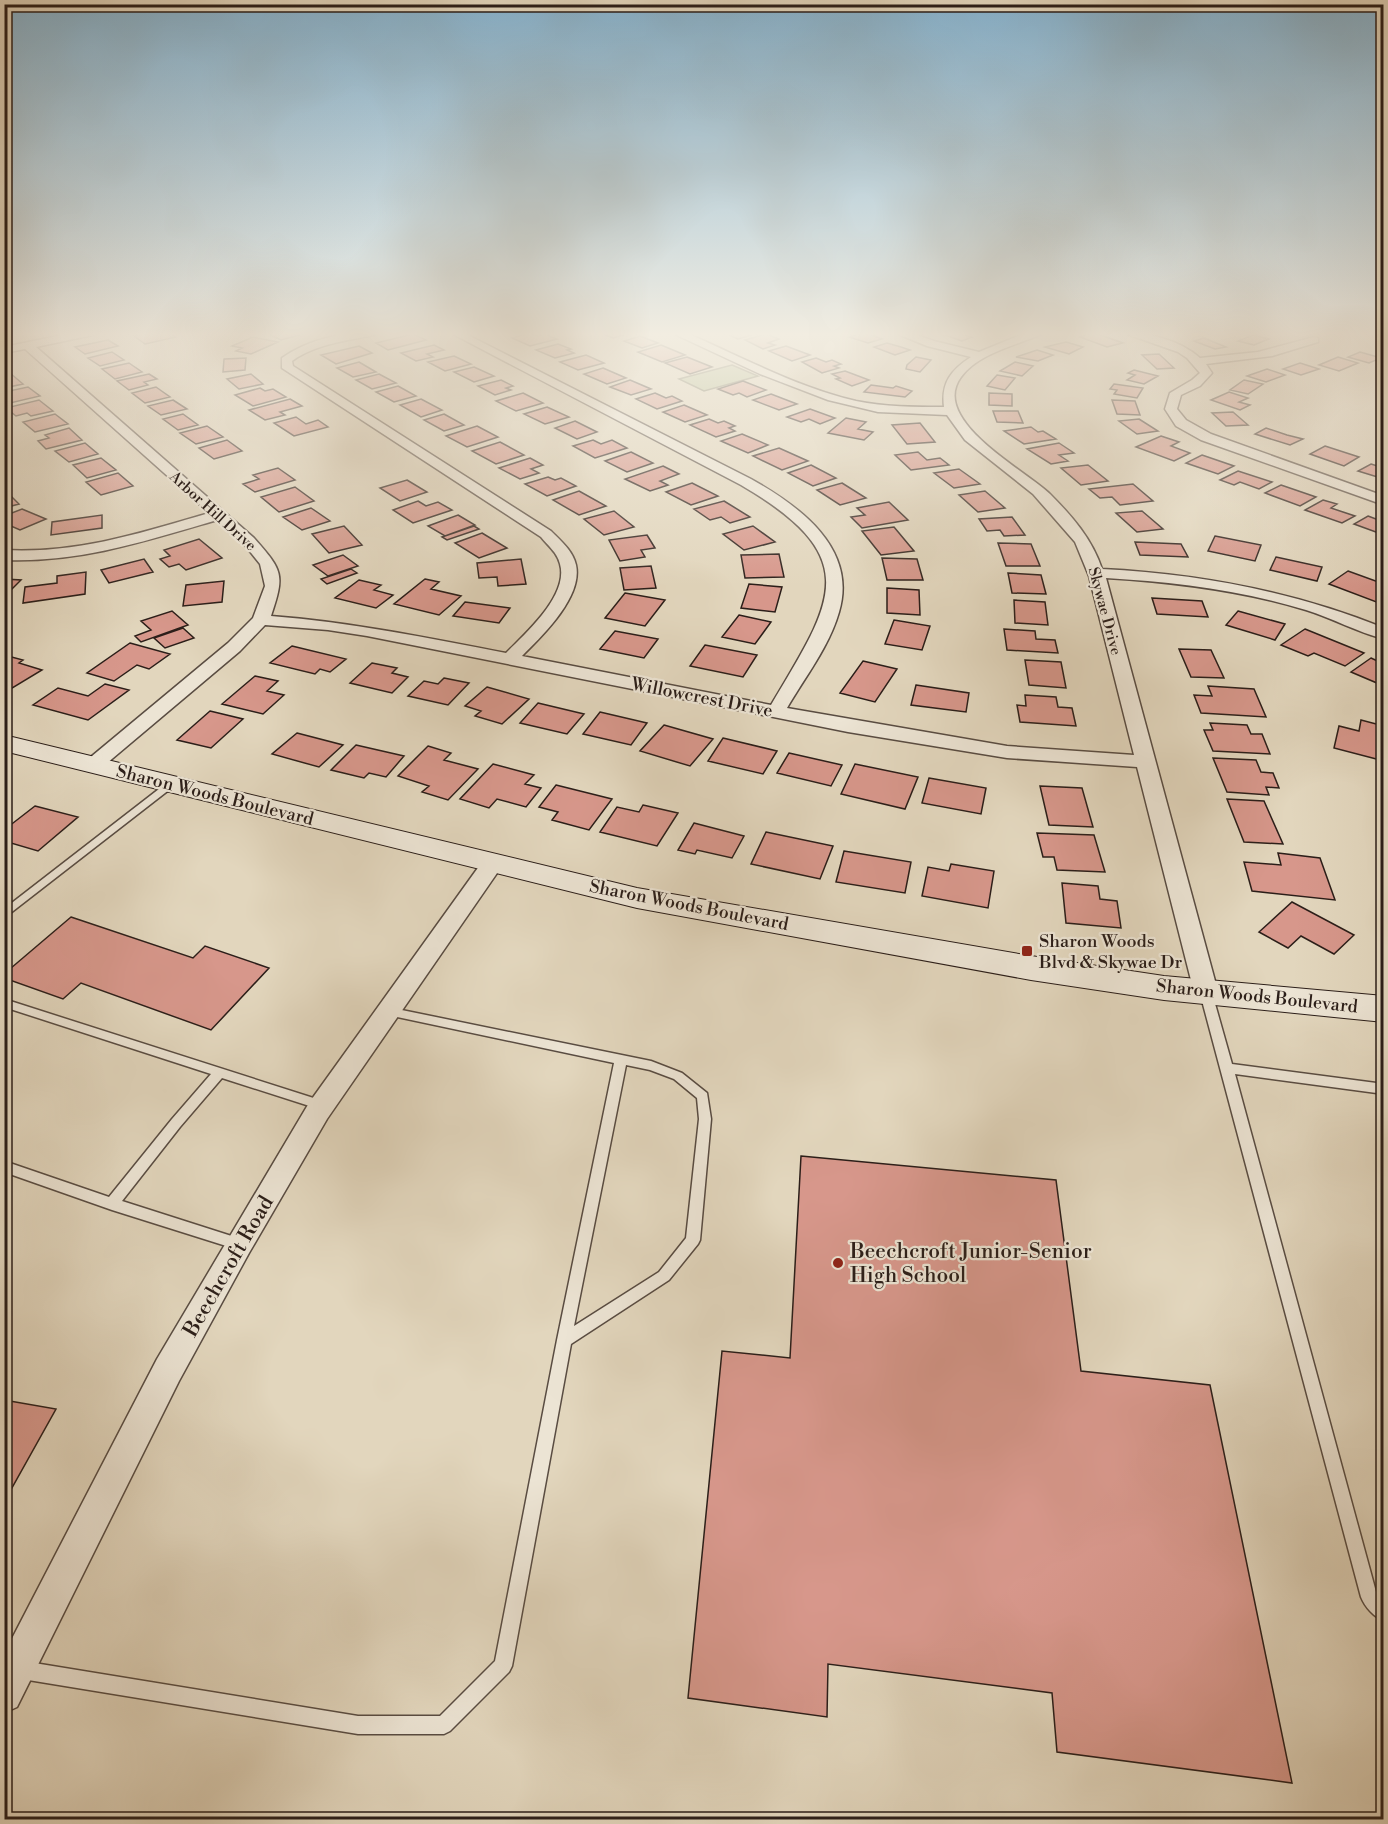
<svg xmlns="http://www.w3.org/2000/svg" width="1388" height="1824" font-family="'Libre Bodoni',serif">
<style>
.green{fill:#b3be91;stroke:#6f6e55;stroke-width:1.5}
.building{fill:#d7978b;stroke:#2b1e19;stroke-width:1.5}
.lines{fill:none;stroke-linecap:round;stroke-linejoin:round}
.lane-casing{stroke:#594c42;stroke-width:3}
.street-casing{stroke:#594c42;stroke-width:3}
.secondary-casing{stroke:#2b1e19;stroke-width:2}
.lane{fill:#ece4d4;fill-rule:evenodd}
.street{fill:#ece4d4;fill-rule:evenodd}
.secondary{fill:#ece4d4;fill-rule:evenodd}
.poi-dot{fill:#8f2418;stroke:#ece4d4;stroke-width:2}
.labels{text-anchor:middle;stroke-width:4.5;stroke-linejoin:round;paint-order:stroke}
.far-street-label{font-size:15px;fill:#2b1e19;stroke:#ece4d4}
.street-label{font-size:18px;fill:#2b1e19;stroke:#ece4d4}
.poi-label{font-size:18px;fill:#2b1e19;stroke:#ece4d4;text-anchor:start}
.near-poi-label{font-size:21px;fill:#2b1e19;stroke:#ece4d4;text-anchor:start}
.near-street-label{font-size:21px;fill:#2b1e19;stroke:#ece4d4}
</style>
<rect width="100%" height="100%" fill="#e2d6bd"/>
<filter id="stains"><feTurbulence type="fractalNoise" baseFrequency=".00333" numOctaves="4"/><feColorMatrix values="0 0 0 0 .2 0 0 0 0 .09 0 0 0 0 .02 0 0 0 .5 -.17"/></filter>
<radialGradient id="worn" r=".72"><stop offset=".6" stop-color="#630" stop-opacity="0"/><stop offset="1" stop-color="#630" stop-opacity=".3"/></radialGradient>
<path class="green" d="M732 365 758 376 704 391 679 379Z"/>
<path class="building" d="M153 332H168L176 337 145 344 134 336Z
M269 332H311L281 340 266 333Z
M598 332H634L613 338Z
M728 332H751L755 334 738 339 724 333Z
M864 332 882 339 868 343 849 337Z
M949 332H956L972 337 962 341 942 334Z
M1092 332 1123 343 1107 347 1080 337Z
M531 333 538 336 545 334 557 339 530 346 512 338Z
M413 334 426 340 388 350 376 343Z
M766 334 779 339 768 343 775 345 763 349 745 340Z
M1253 335 1269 339 1254 345 1238 341Z
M640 336 658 343 642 348 624 341Z
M253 337 278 342 251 354 236 351 242 348 232 346Z
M1204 338 1226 347 1215 349 1194 341Z
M108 340 118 346 85 354 75 347Z
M1066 342 1083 347 1069 354 1045 347Z
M887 343 901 347 910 350 895 355 874 347Z
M558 344 571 349 567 350 574 353 555 358 536 350Z
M434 345 444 350 427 354 433 357 416 361 401 353Z
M661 345 685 355 662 362 638 352Z
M359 346 372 353 336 364 321 355Z
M786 346 810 355 792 361 769 351Z
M1037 350 1053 355 1038 361 1016 357Z
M112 352 124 360 100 366 88 358Z
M1360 352 1381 358 1369 363 1348 357Z
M1159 354 1174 368 1157 369 1142 355Z
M586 355 604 363 578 370 560 362Z
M454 356 471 364 445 371 428 362Z
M687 357 712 367 690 374 665 363Z
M916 357 931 360 920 372 906 369 907 365Z
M1338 357 1358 363 1339 371 1319 365Z
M246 358 245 370 223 372 224 359Z
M816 358 826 362 832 360 841 364 834 366 839 368 822 373 802 362Z
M359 362 376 372 353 377 337 368Z
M1015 362 1033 366 1022 376 1000 371Z
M129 363 142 372 115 379 102 369Z
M1300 363 1319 369 1301 375 1283 369Z
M474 367 494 376 474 382 454 372Z
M603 368 626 378 607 384 584 374Z
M1267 369 1285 375 1266 382 1247 376Z
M1134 370 1158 376 1144 384 1127 380 1135 375 1128 373Z
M845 371 869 380 852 386 836 379 840 378 832 374Z
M10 373 23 384 4 388V375Z
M149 374 157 379 144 382 148 385 129 390 117 381Z
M251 374 263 384 239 389 227 379Z
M379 374 396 383 372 389 356 380Z
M997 375 1015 378 1005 390 987 386Z
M501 380 513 386 506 388 511 390 495 395 478 386Z
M630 380 651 389 631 395 610 387Z
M1244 380 1263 384 1248 394 1230 390Z
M743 381 766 390 747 397 739 393 733 395 718 389Z
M1114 384 1143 388 1137 398 1114 394 1117 390 1110 389Z
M871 385 893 388 896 386 912 391 905 397 864 392Z
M398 386 416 396 394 402 376 392Z
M28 387 40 396 10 403 4 399V392Z
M156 387 170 397 145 403 132 393Z
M260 388 265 391 273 389 286 397 253 406 235 395Z
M1229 392 1248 398 1239 402 1250 405 1240 410 1211 400Z
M523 393 543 403 516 411 496 401Z
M655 393 666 398 672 396 682 401 657 409 636 399Z
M989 393 1012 394V406L989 405Z
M771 394 797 404 779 410 753 400Z
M290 399 302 406 280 412 285 415 265 420 249 410Z
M421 399 442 410 421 417 400 405Z
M39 400 53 411 31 416 27 413 16 416 6 408Z
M173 400 187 409 161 415 148 406Z
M1112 400 1135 401 1140 415 1117 414Z
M684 405 707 415 685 422 663 412Z
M547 407 569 417 545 424 524 414Z
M810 409 835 418 820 424 809 419 801 422 787 417Z
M993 411H1018L1023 423 997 422Z
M1233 412 1248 425 1226 426 1212 413Z
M55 414 68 424 35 432 23 422Z
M183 414 198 425 178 430 163 419Z
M444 414 464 425 444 431 424 420Z
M296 417 306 424 318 420 328 427 294 436 274 423Z
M846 418 866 422 858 429 873 432 864 440 828 433Z
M709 419 718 423 724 421 735 426 729 428 735 431 716 437 690 425Z
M1139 419 1158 431 1137 434 1119 421Z
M575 421 597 432 577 439 555 428Z
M920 423 935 442 907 444 892 425Z
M207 426 223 437 196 444 180 433Z
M477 426 498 437 467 447 446 436Z
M1031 427 1038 432 1043 431 1056 439 1024 444 1004 431Z
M69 428 82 440 46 449 38 441 49 438 45 435Z
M1266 428 1287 435 1303 439 1290 445 1255 434Z
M742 434 768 445 748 453 721 441Z
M1161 436 1179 442 1171 446 1190 453 1174 461 1136 447Z
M227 440 242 451 214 459 199 448Z
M593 440 601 444 612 440 627 448 595 458 573 446Z
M500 442 524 455 496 464 472 451Z
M85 443 98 454 69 462 55 451Z
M1059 443 1074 453 1059 455 1068 461 1051 464 1027 449Z
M1325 446 1359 457 1344 466 1310 454Z
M779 448 808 461 782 470 753 456Z
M631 452 653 463 627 472 605 461Z
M918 452 927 460 940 458 949 465 911 470 895 455Z
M1202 455 1234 466 1218 474 1186 463Z
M101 458 116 470 87 478 73 465Z
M530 458 543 465 531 469 539 473 520 479 499 468Z
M1371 464 1384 468V479L1358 471Z
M811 465 836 478 813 486 788 473Z
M1088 465 1108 481 1081 485 1061 468Z
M663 466 679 474 660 481 668 485 650 491 625 479Z
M278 468 295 480 255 492 243 484 259 479 253 475Z
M959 469 980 484 954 488 934 473Z
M1238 471 1272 482 1259 489 1240 482 1234 485 1220 480Z
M118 473 133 486 101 495 86 482Z
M548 477 555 480 561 478 576 486 547 496 525 484Z
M407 480 427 492 400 501 380 488Z
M692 483 718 496 691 505 666 492Z
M842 483 866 498 840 505 817 490Z
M1133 484 1153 501 1120 505 1112 497 1100 498 1089 489Z
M1281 485 1316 497 1300 506 1265 493Z
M295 487 314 501 279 512 261 497Z
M6 491 19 504 4 508Z
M579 491 606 506 579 515 553 500Z
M985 491 1005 508 978 512 959 495Z
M1323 500 1337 504 1331 508 1355 516 1342 523 1305 510Z
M418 501 426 506 438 502 452 510 413 523 393 510Z
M724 501 750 517 730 523 721 517 710 520 694 509Z
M889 502 908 520 862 528 851 517 865 515 857 508Z
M311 508 330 521 302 530 283 517Z
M22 509 46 519 20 530 4 523V516Z
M614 511 634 527 604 535 584 519Z
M1142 511 1163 529 1137 532 1116 513Z
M102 515V528L51 535 52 522Z
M458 515 475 525 445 536 428 526Z
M1368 516 1384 522V535L1354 524Z
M1012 517 1025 535 1004 536 1000 530 987 531 979 519Z
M344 526 362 545 329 553 312 534Z
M474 526 479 529 447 540 442 537Z
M753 526 775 542 744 550 723 534Z
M894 527 914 551 881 555 862 531Z
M482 533 507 548 479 558 455 543Z
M647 535 655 548 641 550 645 557 620 561 609 540Z
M1215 536 1261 545 1255 561 1208 551Z
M199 539 222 558 186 570 179 564 169 567 160 559 170 556 164 550Z
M1135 542 1181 544 1188 557 1140 555Z
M998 543 1031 544 1040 566H1006Z
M779 554 784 577 745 578 741 555Z
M343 555 358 566 328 576 313 565Z
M1276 557 1322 567 1317 581 1270 570Z
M882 558 917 559 923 580H887Z
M144 559 153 572 109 583 101 570Z
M521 559 526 584 498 586 497 577 479 578 477 563Z
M651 566 656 588 624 590 620 568Z
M351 569 357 573 327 584 321 579Z
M1348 571 1384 584V599L1379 603 1329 584Z
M86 572 85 594 23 603 25 587 57 583V576Z
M1008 573 1041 575 1046 594 1012 593Z
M4 579 21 580 4 597Z
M425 579 439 582 431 589 461 596 439 615 394 604Z
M359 580 381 585 374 590 393 595 376 608 335 598Z
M224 581 222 602 183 606 186 585Z
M749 584 782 587 775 612 741 608Z
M887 588 919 590 920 615 887 613Z
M625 593 665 600 645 626 605 618Z
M1152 598 1202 601 1208 617 1157 614Z
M1014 600 1045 602 1048 625 1015 623Z
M465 602 510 608 499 623 453 616Z
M172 611 188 625 141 642 135 636 151 630 141 621Z
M1238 611 1285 624 1275 640 1226 625Z
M739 615 771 622 755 644 722 637Z
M894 620 930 626 922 650 885 644Z
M183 628 194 638 165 648 154 638Z
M1004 629 1035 631 1036 639 1055 640 1058 653 1007 650Z
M1305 629 1364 653 1345 666 1314 653 1308 656 1281 645Z
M615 631 658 639 644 658 600 649Z
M130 643 170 654 149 669 137 665 114 681 87 673Z
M705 645 757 655 743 677 690 666Z
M292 646 346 659 330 672 320 669 315 674 270 663Z
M1179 649 1211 650 1224 678 1191 677Z
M4 655 23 660 19 663 42 670 4 693Z
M1371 658 1384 664V686L1351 672Z
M1025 660 1061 662 1066 688 1029 685Z
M863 661 897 669 875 702 840 693Z
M372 663 397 668 392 673 408 677 392 693 350 683Z
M255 676 278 681 267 691 284 695 263 714 222 704Z
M444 678 469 683 448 705 408 696 424 681 438 684Z
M105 684 129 690 88 720 33 705 58 688 88 696Z
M916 685 969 693 966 712 911 705Z
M1208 686 1254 689 1266 717 1201 713 1194 695 1212 696Z
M487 687 529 699 502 724 475 716 481 711 465 706Z
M1025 695 1056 697 1058 707 1072 708 1076 726 1020 722 1017 705 1026 706Z
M538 703 584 714 567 734 520 723Z
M210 711 243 719 211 748 177 740Z
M600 712 647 723 631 745 583 734Z
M1361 720 1384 726V761L1334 748 1339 726 1359 731Z
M1210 723 1247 725 1251 734H1262L1270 754 1213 751 1204 730H1213Z
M664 725 713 739 690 766 640 751Z
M297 733 343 745 319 767 272 754Z
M723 738 777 751 763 774 708 761Z
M356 745 404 756 386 777 369 773 364 778 331 770Z
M428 746 451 753 444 760 478 769 448 800 422 792 429 786 398 776Z
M789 753 842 765 831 786 777 773Z
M1213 758 1256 760 1261 772 1273 773 1279 788 1266 787 1269 795 1227 792Z
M493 764 534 775 525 784 541 788 526 807 497 799 489 808 460 799Z
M855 764 918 777 905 809 841 794Z
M929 778 986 788 981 814 922 803Z
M556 785 612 799 589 830 552 820 558 812 539 807Z
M1040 786 1082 788 1093 827 1049 825Z
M1227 799 1264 801 1283 844 1244 842Z
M643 805 678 813 657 846 600 832 617 807 639 812Z
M35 806 78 817 38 851 4 841V830Z
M694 823 744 836 732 858 697 850 695 854 678 850Z
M766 832 833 846 820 879 751 864Z
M1037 833 1094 835 1105 872 1057 870 1054 857H1043Z
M844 851 911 862 905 893 836 882Z
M1278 853 1320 858 1335 900 1252 891 1244 862 1281 865Z
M951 864 994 871 988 908 922 896 928 867 949 871Z
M1062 883 1098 886 1100 899 1117 901 1121 928 1066 923Z
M1292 902 1354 935 1334 954 1301 936 1288 948 1259 932Z
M71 917 193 958 205 946 269 968 211 1030 81 983 63 999 4 978V974Z
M801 1156 1056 1180 1081 1371 1210 1385 1292 1783 1057 1752 1052 1693 828 1664 827 1717 688 1698 722 1351 790 1358Z
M4 1400 56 1409 4 1502Z"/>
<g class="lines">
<g class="lane-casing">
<path id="lane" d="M171 781 174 782 176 784 174 786 4 918V909L168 782Z
M1206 989 1210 990 1212 993 1232 1064 1384 1084V1094L1235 1074 1376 1592 1384 1600V1621C1374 1617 1365 1607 1361 1597L1200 993 1202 990Z
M4 999 326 1102 328 1105 326 1108 322 1110 222 1078 180 1127 122 1201 244 1240 246 1244 244 1248 239 1250 112 1210 4 1172V1161L109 1197 172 1119 211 1074 4 1007Z
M387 1007 651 1061 682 1073 707 1093 711 1119 700 1240 698 1244 669 1280 571 1344 512 1666 509 1672 450 1731 444 1734H358L22 1679 16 1676 13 1670 16 1664 22 1661 358 1716H440L495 1661 557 1340 614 1063 383 1014 381 1011 383 1008ZM626 1065 650 1070 674 1079 697 1098 699 1119 686 1238 659 1272 574 1326Z"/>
</g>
<g class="street-casing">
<path id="street" d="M77 332H98L93 335 36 347 254 538C283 571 285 574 271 616 351 622 428 638 506 653 526 633 569 595 560 564 557 552 548 546 541 537L282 368V358C310 338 346 332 379 332L378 334C348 341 317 343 292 361L293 366 551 531C561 541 573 551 576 565 583 597 542 636 522 656L771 705C833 601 866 558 741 485L449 332H462L751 479C799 506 858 548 839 612 829 647 805 677 787 708L1007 746 1134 755 1089 576 1075 542 1033 494 965 440 947 415 878 412 828 400 760 374 670 332H684C740 356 796 387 856 401 885 407 915 407 944 407 941 383 951 370 971 357L927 346 893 332H908L934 341 979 352 1028 332H1044C1039 337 1031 338 1024 341 1002 349 975 358 961 377 929 420 1025 470 1050 494 1072 516 1092 539 1102 569 1200 574 1292 591 1384 628V639C1357 632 1332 618 1306 610 1241 590 1173 582 1106 578L1218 992 1215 998 1206 1001 1197 998 1194 992 1137 767 1007 758 848 732 367 636 328 630 265 625 240 651 100 769H86L83 765 86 761 228 643 253 618 265 586 260 564 244 544 217 520C146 541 79 563 4 560V550C76 554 141 533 209 513L25 349 4 353V347Z
M1121 332C1147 332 1180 340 1200 358L1258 352 1314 337 1318 338V342L1272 356 1206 364 1212 373 1200 386 1181 395 1177 409 1186 420 1211 434 1384 496V505L1201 440 1176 426 1165 409 1170 393 1192 380 1200 373 1187 358 1178 352Z
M493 856 501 858 504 863 327 1119 249 1253 179 1381 17 1707 4 1713V1654L157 1359 309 1103 485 858Z"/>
</g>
<g class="secondary-casing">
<path id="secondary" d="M4 735 637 888 1031 956 1164 976 1384 996V1022L1164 1000 1031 980 637 908 4 751Z"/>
</g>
<use href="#lane" class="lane"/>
<use href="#street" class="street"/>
<use href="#secondary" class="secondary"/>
</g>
<linearGradient id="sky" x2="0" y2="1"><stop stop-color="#87b6d4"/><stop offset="0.57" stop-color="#f2ede1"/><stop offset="1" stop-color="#f2ede1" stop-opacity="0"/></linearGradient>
<rect width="1388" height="587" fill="url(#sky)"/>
<g class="poi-dot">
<rect x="1021" y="945" width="12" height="12" rx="3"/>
<circle cx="838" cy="1263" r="6"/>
</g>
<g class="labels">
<g class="far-street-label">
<text transform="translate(213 511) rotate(42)" y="5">Arbor Hill Drive</text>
<text transform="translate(1105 611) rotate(75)" y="5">Skywae Drive</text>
</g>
<g class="street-label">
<text transform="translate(702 697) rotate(11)" y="6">Willowcrest Drive</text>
<text transform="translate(215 795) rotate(14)" y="6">Sharon Woods Boulevard</text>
<text transform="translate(689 905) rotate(11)" y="6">Sharon Woods Boulevard</text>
<text transform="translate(1257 996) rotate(6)" y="6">Sharon Woods Boulevard</text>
</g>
<g class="poi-label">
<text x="1039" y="947">Sharon Woods<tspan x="1039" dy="21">Blvd &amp; Skywae Dr</tspan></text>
</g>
<g class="near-poi-label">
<text x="850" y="1258">Beechcroft Junior-Senior<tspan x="850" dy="24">High School</tspan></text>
</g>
<g class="near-street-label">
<text transform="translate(228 1266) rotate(-60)" y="7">Beechcroft Road</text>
</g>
</g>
<rect width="1388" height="1824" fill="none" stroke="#e2d6bd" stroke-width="24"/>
<rect x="6" y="6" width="1376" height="1812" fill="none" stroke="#2b1e19" stroke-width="3"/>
<rect x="12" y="12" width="1364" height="1800" fill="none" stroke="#2b1e19" stroke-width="1.5"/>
<rect width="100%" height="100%" filter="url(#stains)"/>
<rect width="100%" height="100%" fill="url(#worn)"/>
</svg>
